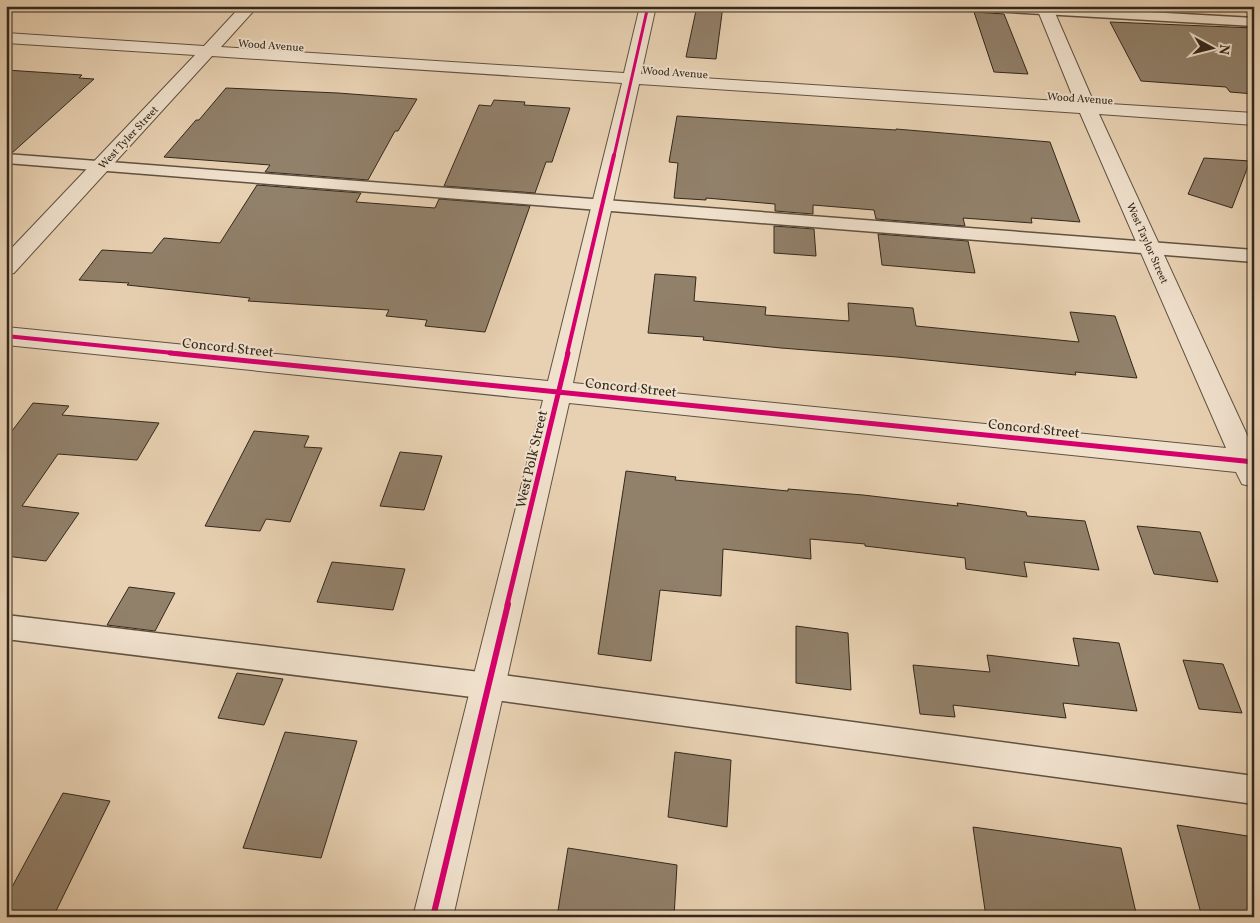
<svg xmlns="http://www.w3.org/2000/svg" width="1260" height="923" font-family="Vollkorn,serif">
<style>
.building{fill:#91806a;stroke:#33281c}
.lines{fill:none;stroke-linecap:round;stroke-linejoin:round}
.lane-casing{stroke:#605242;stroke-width:3}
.street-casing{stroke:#605242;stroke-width:2}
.lane{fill:#f0e1cd;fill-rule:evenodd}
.street{fill:#f0e1cd;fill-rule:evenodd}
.cycleway-far3-casing{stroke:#f0e1cd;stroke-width:5}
.cycleway-far2-casing{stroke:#f0e1cd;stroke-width:6}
.cycleway-far1-casing{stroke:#f0e1cd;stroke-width:8}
.cycleway-casing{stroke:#f0e1cd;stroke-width:9}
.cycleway-far3{stroke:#d6006c;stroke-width:3}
.cycleway-far2{stroke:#d6006c;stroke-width:4}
.cycleway-far1{stroke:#d6006c;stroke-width:5}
.cycleway{stroke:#d6006c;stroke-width:6}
.labels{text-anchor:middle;stroke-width:4;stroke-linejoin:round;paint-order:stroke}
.far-street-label{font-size:11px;fill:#33281c;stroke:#f0e1cd}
.street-label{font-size:14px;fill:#33281c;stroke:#f0e1cd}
</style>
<rect width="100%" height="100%" fill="#e8d1b2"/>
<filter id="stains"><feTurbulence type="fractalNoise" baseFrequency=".004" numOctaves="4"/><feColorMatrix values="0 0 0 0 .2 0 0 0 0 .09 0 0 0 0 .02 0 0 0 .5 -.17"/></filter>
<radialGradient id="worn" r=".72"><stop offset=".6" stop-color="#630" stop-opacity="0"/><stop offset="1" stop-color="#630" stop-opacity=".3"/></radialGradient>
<path class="building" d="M697 6H723L716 59 686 57Z
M974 12 1004 14 1028 74 994 72Z
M1110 22 1254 28V94L1230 92 1226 87 1141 81Z
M6 70 82 75 79 78 94 79 12 153 6 152Z
M226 88 338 93 417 99 398 131H395L368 180 265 172 270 165 164 157 196 120H199Z
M494 100 525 102 524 105 570 108 552 162H546L535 193 444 186 479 105 491 106Z
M677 116 896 130V129L1050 142 1080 222 1031 218 1032 223 963 218 965 226 876 219 874 210 813 205V214L775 211V204L706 198V200L674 198 678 163 669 162Z
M1204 158 1250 161 1232 208 1188 194Z
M257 185 361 193 356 202 435 208 439 199 530 206 485 332 425 326 427 320 386 316 389 310 248 301 250 298 127 285 129 283 79 280 102 250 152 253 164 238 220 243Z
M774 226 814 229 816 256 774 253Z
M878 234 968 241 975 273 882 265Z
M655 274 696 277 694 301 766 307 765 315 849 321 848 303 913 308 916 326 1079 342 1070 312 1115 316 1137 378 1075 372 1076 375 897 357 781 348 703 340 704 337 648 333Z
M33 403 69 406 62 415 159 423 137 460 58 454 22 506 79 513 46 561 6 556V439Z
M254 431 309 436 304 447 322 448 290 522 266 519 260 531 205 526Z
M400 452 442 456 424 510 380 506Z
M626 471 676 477 675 480 788 491V489L863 495 958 506 957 503 1026 512 1027 516 1085 521 1099 570 1024 562 1027 577 966 569 965 558 865 546V544L810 539 811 559 723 549 721 596 660 590 651 661 598 654Z
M1137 526 1200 532 1218 582 1154 574Z
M332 562 405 569 393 610 317 602Z
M129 587 175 593 155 631 107 625Z
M796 626 848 633 851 690 796 683Z
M1073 638 1119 643 1137 711 1063 703 1066 718 953 705 955 717 920 714 913 665 990 672 987 655 1079 666Z
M1183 660 1223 664 1242 713 1199 709Z
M237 673 283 679 264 725 218 718Z
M285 732 357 741 321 858 243 848Z
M675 752 731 760 727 827 668 817Z
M63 793 110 801 53 917H6V898Z
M1177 825 1254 837V917H1202Z
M973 827 1121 848 1137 917H1105L1063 911 1064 917H986Z
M568 848 677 865 674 917H557Z"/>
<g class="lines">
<g class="lane-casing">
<path id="lane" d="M968 6H1041L1254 18V26L974 10Z
M6 154 1254 250V262L6 163Z
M6 615 488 673 1254 776V804L488 699 6 639Z"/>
</g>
<g class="street-casing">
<path id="street" d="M241 6H258L221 47 624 73 640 6H656L641 74 1075 102 1036 6H1052L1094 103 1254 113V125L1099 114 1254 450V487L1242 484 1236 472 569 403 453 917H413L543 400 6 345V327L548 381 622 83 212 56 14 273 6 275V254L195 55 6 43V33L204 46ZM639 84 1080 113 1226 448 573 383Z"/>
</g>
<use href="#lane" class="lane"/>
<use href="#street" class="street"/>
<g class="cycleway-far3-casing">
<path id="cycleway-far3" d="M614 156 648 6"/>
</g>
<g class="cycleway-far2-casing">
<path id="cycleway-far2" d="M6 336 183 354
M567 354 614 155"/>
</g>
<g class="cycleway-far1-casing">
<path id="cycleway-far1" d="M170 353 1254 462
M507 605 568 353"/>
</g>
<g class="cycleway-casing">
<path id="cycleway" d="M433 917 508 604"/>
</g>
<use href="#cycleway-far3" class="cycleway-far3"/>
<use href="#cycleway-far2" class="cycleway-far2"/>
<use href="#cycleway-far1" class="cycleway-far1"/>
<use href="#cycleway" class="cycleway"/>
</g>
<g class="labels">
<g class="far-street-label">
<text transform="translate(271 45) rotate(4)" y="4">Wood Avenue</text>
<text transform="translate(675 72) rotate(4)" y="4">Wood Avenue</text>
<text transform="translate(1080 98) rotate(4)" y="4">Wood Avenue</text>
<text transform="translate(128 137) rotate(-47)" y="4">West Tyler Street</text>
<text transform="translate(1148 243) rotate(66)" y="4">West Taylor Street</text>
</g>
<g class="street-label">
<text transform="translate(228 347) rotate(6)" y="5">Concord Street</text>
<text transform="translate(631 387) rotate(6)" y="5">Concord Street</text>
<text transform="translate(1034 428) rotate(6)" y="5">Concord Street</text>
<text transform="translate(531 459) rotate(-77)" y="5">West Polk Street</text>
</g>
</g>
<rect width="1260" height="923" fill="none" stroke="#e8d1b2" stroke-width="25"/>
<rect x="8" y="8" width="1245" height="908" fill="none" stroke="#33281c" stroke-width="2.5"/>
<rect x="12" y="12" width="1235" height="898" fill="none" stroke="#33281c"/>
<g transform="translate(1212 48) rotate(97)" stroke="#f0e1cd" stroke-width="4" paint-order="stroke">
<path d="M0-4L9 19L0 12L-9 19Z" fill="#33281c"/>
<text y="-8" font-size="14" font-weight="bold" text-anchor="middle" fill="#33281c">N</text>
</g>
<rect width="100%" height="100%" filter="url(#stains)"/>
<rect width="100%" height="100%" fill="url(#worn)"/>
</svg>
